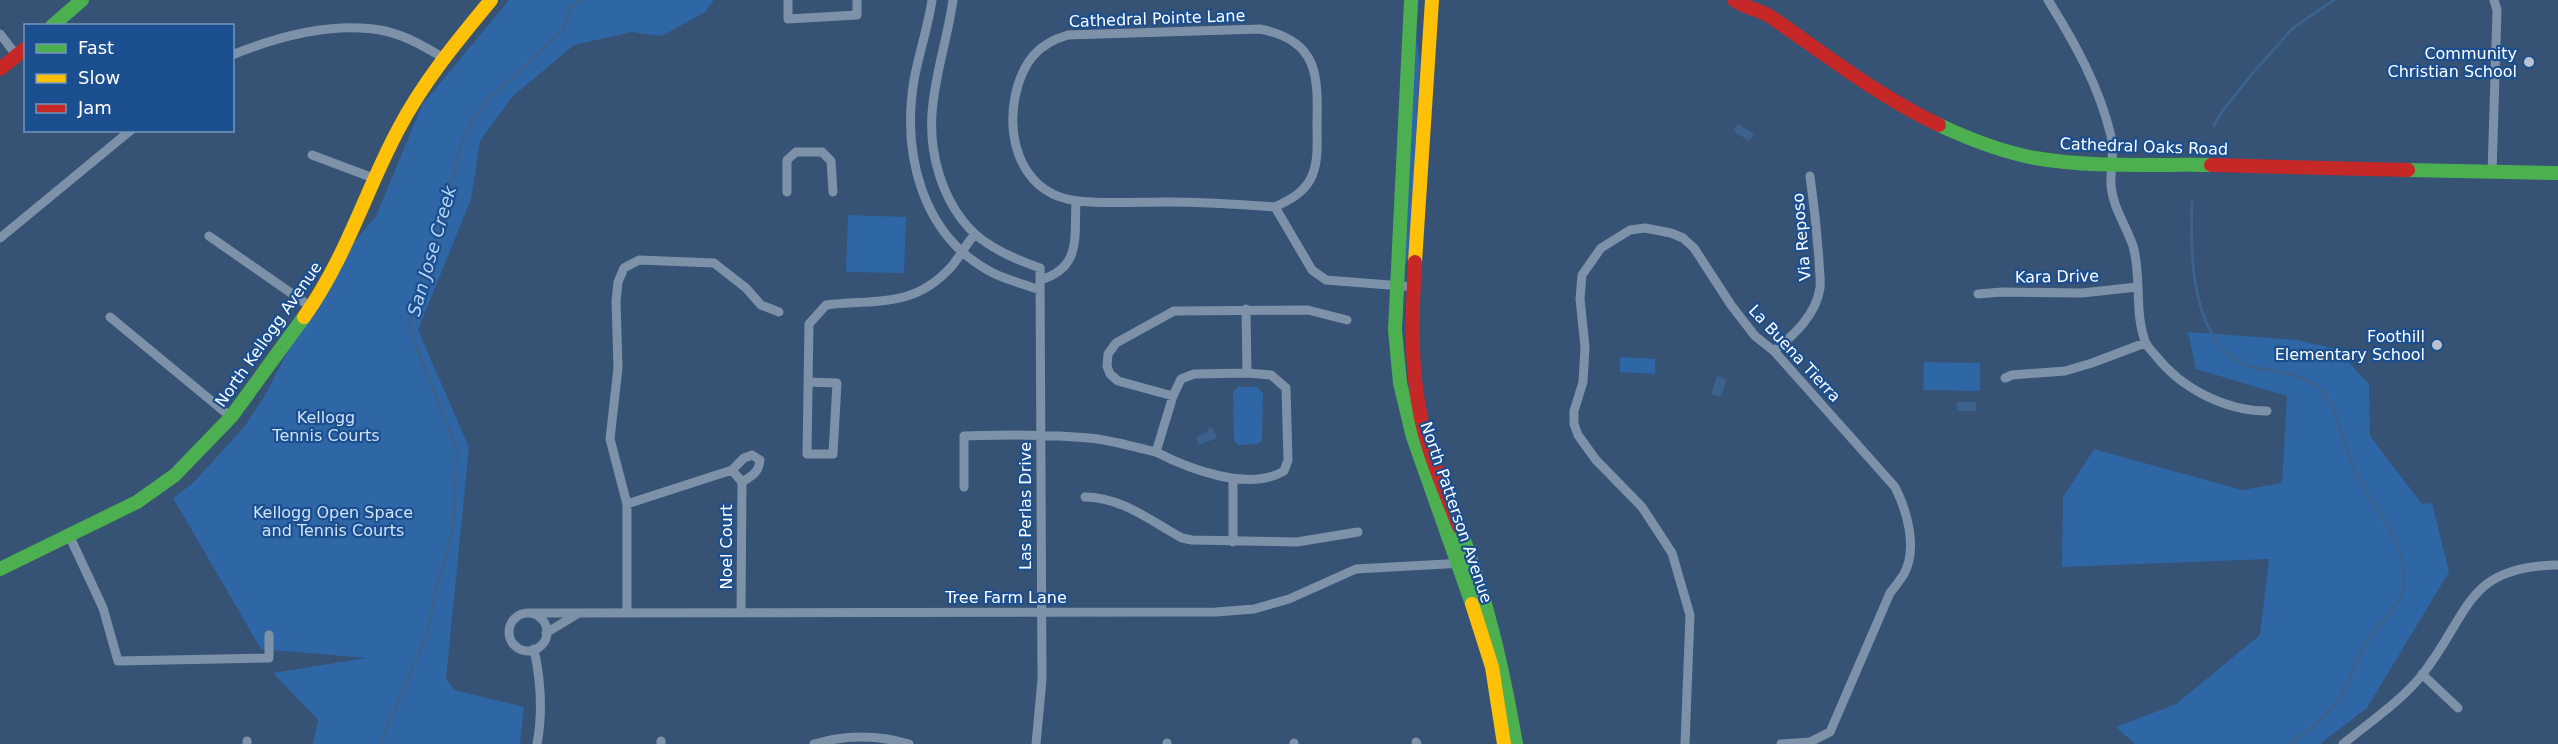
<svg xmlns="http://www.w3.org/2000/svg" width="2558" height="744" font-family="'DejaVu Sans',sans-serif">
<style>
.green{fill:#2f66a5}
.water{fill:#3b618d}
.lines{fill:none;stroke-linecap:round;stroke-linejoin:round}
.stream{stroke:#3b618d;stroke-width:3}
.street{stroke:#7d92a8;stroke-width:9}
.fast{stroke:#4caf50;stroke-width:14}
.slow{stroke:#ffc107;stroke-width:14}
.jam{stroke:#c62828;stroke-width:14}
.poi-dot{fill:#b9c2ce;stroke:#1b4f8f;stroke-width:2}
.labels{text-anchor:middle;stroke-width:4.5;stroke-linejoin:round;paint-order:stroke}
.street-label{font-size:16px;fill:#fff;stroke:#1b4f8f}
.poi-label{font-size:16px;fill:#fff;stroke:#1b4f8f;text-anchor:end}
.park-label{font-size:16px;fill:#cfe3fa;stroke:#1b4f8f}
.water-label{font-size:18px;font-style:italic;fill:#b5d3f5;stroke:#1b4f8f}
</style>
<rect width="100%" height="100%" fill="#365274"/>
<path class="green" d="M509 0H714L705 12 662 36 632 32 574 45 512 97 480 141 471 199 418 330 469 447 446 679 454 690 524 707 520 744H313L318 720 273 673 366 658 261 649 173 498 193 483 244 427 264 397 311 307 341 258 376 216 422 105Z
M1416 0H1419L1416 36 1420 62 1410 253 1403 270Z
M848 215 906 217 904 273 846 272Z
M2188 332 2297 340 2336 349 2369 384 2370 436 2422 504 2432 503 2449 572 2367 708 2320 744H2135L2116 727 2176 704 2260 635 2269 559 2062 567 2063 497 2094 449 2242 490 2282 483 2287 396 2196 369Z
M1620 357 1655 359V374L1620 372Z
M1924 362 1980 363V391L1923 390Z
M1238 387H1257L1263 393 1262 440 1258 444 1239 445 1234 441 1233 392Z"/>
<path class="water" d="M1738 124 1754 134 1749 141 1733 131Z
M1717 376 1727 379 1721 397 1711 394Z
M1957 402H1976V411H1957Z
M1212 427 1217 438 1199 445 1196 437 1208 432 1207 429Z"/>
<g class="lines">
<path class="stream" d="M2214 126 2220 114 2252 74 2293 28 2334 0
M2192 201C2190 252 2190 351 2253 367 2274 372 2306 373 2321 390 2339 410 2341 441 2352 465 2367 500 2396 528 2403 566 2410 600 2387 614 2370 637 2357 654 2352 676 2342 694 2329 715 2309 730 2290 744
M380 744 427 634 435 595 453 529 457 450 409 329 414 301 449 204 454 172 462 143 473 119 489 99 562 31 570 9 581 0"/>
<path class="street" d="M788 0V19L857 15V0
M932 0C928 27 919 53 914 80 902 153 921 236 993 273 1007 280 1024 284 1040 290
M953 0C948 35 937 68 933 103 927 149 941 202 975 234 993 250 1017 260 1040 268L1042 680 1036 744
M2048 0C2075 43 2099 86 2111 136 2115 153 2110 170 2111 186 2113 208 2126 225 2133 246 2142 277 2134 311 2145 341 2147 347 2152 351 2156 356 2181 388 2225 411 2267 411
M0 34 17 56
M232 55C279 36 335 21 385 31 407 36 425 47 444 58
M312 155 376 179
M2492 173 2497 10 2494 0
M787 192V160L796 152H822L831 161 833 192
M1275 207C1289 200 1302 194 1310 180 1319 164 1317 143 1317 126 1318 75 1319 41 1260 29L1068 35C1036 44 1022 64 1015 97 1006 143 1024 195 1078 201 1106 204 1136 202 1165 202 1202 202 1238 204 1275 207L1312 270 1326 280 1415 287
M209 236 311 307
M0 238 131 130
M1040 280C1082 268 1074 237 1076 201
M1978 294 2002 292 2082 293 2137 287
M1246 309 1247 373
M110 317 231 417
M1774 351C1794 335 1816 315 1820 288 1821 279 1819 269 1819 260 1817 232 1814 204 1810 176
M1247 373 1271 375 1286 388 1288 460 1284 471C1249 492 1189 469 1156 452L1173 396 1181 379 1194 374Z
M2005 378 2012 375 2065 371 2092 363 2145 343
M808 382 837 383 833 454H807L809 324 826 305C875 299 913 309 951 267 959 258 966 244 975 234
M1173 396 1118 381 1110 374 1107 366 1108 354 1116 343 1174 311 1308 310 1347 320
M732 470 744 458 752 455 760 460C759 472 752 476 742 482
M1233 479V542
M964 487V436C1006 435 1047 434 1089 438 1112 440 1133 447 1156 452
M1085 497C1121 497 1151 521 1182 538L1192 540 1297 542 1358 532
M627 504 732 470 742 482 741 612
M69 535 103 608 118 661 269 658V635
M530 613 1216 612 1254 609 1289 599 1356 569 1464 563
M627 613V504L610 439 618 368 616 301 618 282 624 268 639 260 714 263 746 288 761 305 779 312
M509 632a19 19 0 1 1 38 0a19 19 0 1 1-38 0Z
M546 633 579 613
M534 649C541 681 543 712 537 744
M2422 674 2458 708
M247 741V744
M661 741V744
M1416 742 1417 744
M1294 743V744
M814 744C845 735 878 735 909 744
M1167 744V743
M1685 744 1690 615 1672 553 1642 507 1596 460 1578 435 1574 424V411L1583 382 1585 347 1580 299 1582 275 1601 248 1630 230 1645 228 1671 233 1683 238 1694 248 1731 305 1755 336 1774 351 1895 487C1907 511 1918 548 1904 574 1900 580 1895 587 1890 593L1830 732 1810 742 1781 744
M2343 744C2370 722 2401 701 2422 675 2470 614 2465 566 2558 565"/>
<path class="fast" d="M1411 0 1395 330 1400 383 1413 437 1472 604
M52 26 82 0
M1939 125C1969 139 2002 152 2035 158 2092 168 2153 164 2211 165
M2408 170 2558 173
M1459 527C1487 597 1503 670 1516 744
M0 569 137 502 175 475 231 417 304 317"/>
<path class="slow" d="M1415 262 1432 0
M304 317C346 258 365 192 398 130 423 82 457 41 491 0
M1472 604 1492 667 1504 744"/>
<path class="jam" d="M1734 0C1747 9 1761 10 1771 17 1826 55 1878 96 1939 125
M0 69 26 48
M2211 165 2408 170
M1415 262C1412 314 1410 367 1421 418 1429 456 1445 491 1459 527"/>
</g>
<g class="poi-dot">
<circle cx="2529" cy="62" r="6"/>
<circle cx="2437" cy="345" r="6"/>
</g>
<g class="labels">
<g class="street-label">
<text transform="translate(1157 18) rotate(-2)" y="6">Cathedral Pointe Lane</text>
<text transform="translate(2144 146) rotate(2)" y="6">Cathedral Oaks Road</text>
<text transform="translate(1801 237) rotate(-95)" y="6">Via Reposo</text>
<text transform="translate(2057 276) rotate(-1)" y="6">Kara Drive</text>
<text transform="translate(268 334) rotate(-55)" y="6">North Kellogg Avenue</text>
<text transform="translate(1795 353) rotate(47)" y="6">La Buena Tierra</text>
<text transform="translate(1025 506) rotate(-90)" y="6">Las Perlas Drive</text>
<text transform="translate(1457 512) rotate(71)" y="6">North Patterson Avenue</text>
<text transform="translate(726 547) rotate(-90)" y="6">Noel Court</text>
<text x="1006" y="603">Tree Farm Lane</text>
</g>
<g class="poi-label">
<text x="2517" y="59">Community<tspan x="2517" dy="18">Christian School</tspan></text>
<text x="2425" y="342">Foothill<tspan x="2425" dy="18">Elementary School</tspan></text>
</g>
<g class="park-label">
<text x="326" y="423">Kellogg<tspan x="326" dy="18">Tennis Courts</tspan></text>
<text x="333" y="518">Kellogg Open Space<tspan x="333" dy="18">and Tennis Courts</tspan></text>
</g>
<g class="water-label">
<text transform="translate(432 251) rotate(-74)" y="6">San Jose Creek</text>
</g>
</g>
<rect x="24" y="24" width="210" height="108" fill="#1b4f8f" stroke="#7695bc" stroke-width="1.5"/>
<rect x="36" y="44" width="30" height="9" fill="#4caf50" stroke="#7695bc" stroke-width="1.5"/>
<text x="78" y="54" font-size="18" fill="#ffffff">Fast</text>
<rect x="36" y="74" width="30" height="9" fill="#ffc107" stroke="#7695bc" stroke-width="1.5"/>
<text x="78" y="84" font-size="18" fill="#ffffff">Slow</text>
<rect x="36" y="104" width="30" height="9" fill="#c62828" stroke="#7695bc" stroke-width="1.5"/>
<text x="78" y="114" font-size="18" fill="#ffffff">Jam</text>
</svg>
